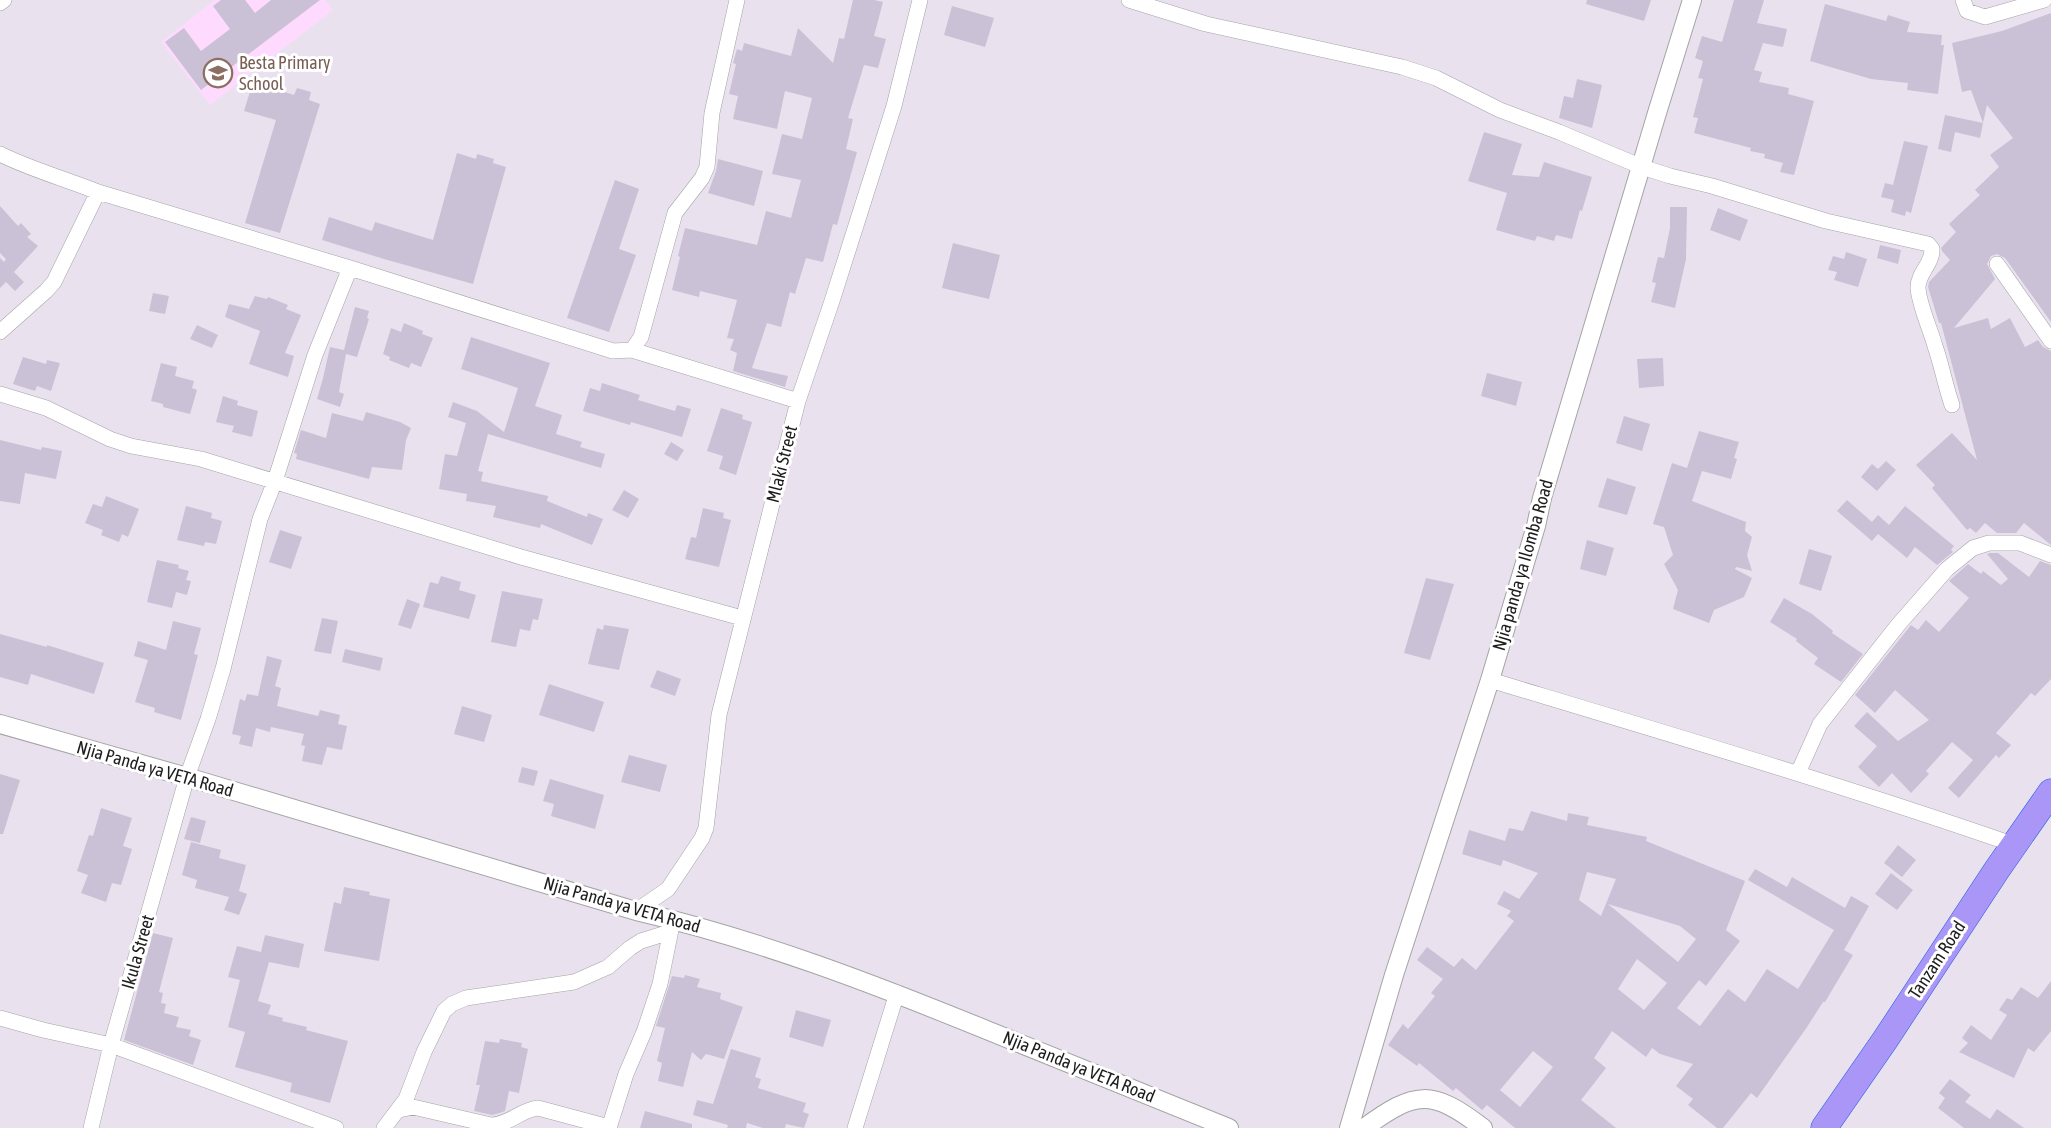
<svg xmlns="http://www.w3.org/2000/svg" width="2051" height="1128" font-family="'Asap Condensed',sans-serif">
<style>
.education{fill:#ffdaff}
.building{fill:#cac1d6;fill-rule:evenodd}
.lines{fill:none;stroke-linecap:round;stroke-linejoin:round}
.minor-casing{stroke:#a4a4a4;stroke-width:16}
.tertiary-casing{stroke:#a4a4a4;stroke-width:20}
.trunk-casing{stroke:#175ee4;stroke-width:27}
.minor{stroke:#fff;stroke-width:15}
.tertiary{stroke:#fff;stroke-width:18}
.trunk{stroke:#aa96f6;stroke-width:26}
.labels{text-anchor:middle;stroke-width:6;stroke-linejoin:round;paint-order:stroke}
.education-label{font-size:18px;fill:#785e54;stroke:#fff;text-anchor:start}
.street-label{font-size:18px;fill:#1d1d1d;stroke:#fff}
</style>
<rect width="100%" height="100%" fill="#eae1ef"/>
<path class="education" d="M215 0H325L333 10 210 105 161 42Z"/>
<path class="building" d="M221 0H245L255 13 271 0H320L201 90 165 42 184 28 201 51 230 29 213 6Z
M853 0H874L883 2 874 36 886 39 878 68 864 65 848 118 853 119 846 149 857 152 837 225 833 224 823 262 806 258 795 294 790 292 781 327 767 323 752 368 788 376 785 387 733 371 737 353 730 350 734 339 727 338 737 300 700 291 699 297 672 290 680 257 678 256 685 228 757 245 766 211 791 218 801 180 772 174 782 134 802 139 812 98 785 91 777 129 733 119 738 96 729 94 736 64 733 63 737 49 742 51 744 43 791 56 798 28 833 63 839 38 844 39Z
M1587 0H1651L1644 21 1586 4Z
M1734 0H1764L1757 23 1787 29 1783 47 1763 43 1754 70 1762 72 1759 82 1789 88 1788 94 1814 101 1794 175 1780 172 1783 163 1764 158 1765 154 1750 151 1751 148 1694 133 1698 118 1693 117 1703 79 1698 78 1703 61 1695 58 1702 36 1722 42Z
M1825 4 1886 21 1888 15 1910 22 1907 32 1942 35 1941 45H1944L1938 94 1907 90 1908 83 1871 79 1810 61Z
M952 6 994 18 985 47 944 35Z
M2051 13V322L2005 258 1997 254 1991 256 1987 264 1995 279 1954 328 1988 318 1991 329 2010 318 2025 347 2038 340 2043 347 2051 351V545L2024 523 2016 533H1997L1985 523 1976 533 1970 528 1967 530 1932 488 1935 485 1916 465 1952 433 1977 460 1941 323H1939L1928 287 1929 282 1950 260 1942 251 1941 248 1956 232 1949 224 1980 195 1975 190 1999 167 1990 155 2013 138 1987 105 1983 123 1971 90 1962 92 1952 43 2002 31Z
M1577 79 1602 85 1592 128 1559 118 1564 96 1573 98Z
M253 82 294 95 297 88 311 92 309 100 320 104 280 233 245 223 276 120 244 111Z
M1945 115 1983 123 1980 138 1955 132 1951 152 1938 149Z
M1484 132 1522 144 1512 175 1539 177 1544 162 1592 177 1582 211 1580 210 1572 239 1556 235 1554 241 1537 236 1535 241 1496 230 1507 193 1468 181Z
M1904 141 1928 146 1911 213 1906 211 1905 216 1891 212 1894 200 1881 197 1885 183 1893 185Z
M457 153 476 159 477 154 494 159 493 163 506 167 473 284 384 259 322 240 329 217 372 231 375 222 433 240Z
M718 159 763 171 754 206 708 193 716 171Z
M615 180 639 189 619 249 636 255 609 332 567 318Z
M0 206 18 226 21 223 31 234 27 237 38 246 14 272 24 282 15 291 6 282 0 288V258L4 262 6 259 0 253Z
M1670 207H1687L1686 259 1675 308 1651 302 1656 283 1652 282 1658 257 1664 258 1670 228Z
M1718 208 1748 220 1740 241 1710 230Z
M953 243 1000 255 989 299 942 288Z
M1880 245 1901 250 1898 264 1877 258Z
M1846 252 1867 259 1858 287 1834 280 1837 272 1828 270 1833 256 1844 259Z
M153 293 169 296 165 314 149 311Z
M255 296 267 299 268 297 288 305 286 309 301 315 285 353 294 356 288 377 249 364 260 331 225 317 229 304 249 309Z
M355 307 369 311 367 318 369 319 357 357 346 354 339 392 344 394 340 407 317 399 323 378 330 347 344 350Z
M404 323 423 331 422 334 433 338 421 367 411 363 409 368 389 360 390 357 383 354 391 328 401 332Z
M197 325 218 335 212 348 190 339Z
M471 337 550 363 535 406 562 415 556 434 582 442 580 447 605 454 601 468 488 434 478 471 483 472 481 481 548 496 547 501 587 517 588 513 603 519 592 545 541 524 540 528 493 517 496 506 466 501 467 494 439 489 445 454 457 456 466 423 448 417 453 402 477 411 504 432 518 388 461 369Z
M23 357 46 364 47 360 60 363 51 391 37 386 35 391 13 384Z
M1663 358 1664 386 1639 388 1637 359Z
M161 363 177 367 175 376 194 381 192 388 197 390 190 414 163 407V404L151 401Z
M1487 373 1522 382 1516 406 1481 396Z
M602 383 640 395 638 400 675 411 677 405 691 409 682 437 631 422 630 425 583 411 590 388 600 391Z
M223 396 238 401 237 405 258 411 252 437 232 432 234 426 216 422Z
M721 408 743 415 742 419 752 422 736 475 719 469 723 456 707 451Z
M366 412 400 422 411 428 406 440 402 470 372 467 369 479 296 459 297 454 294 453 301 430 326 438 332 413 363 421Z
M1624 416 1650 424 1642 451 1616 443Z
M1699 431 1739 442 1734 458 1737 459 1731 479 1702 471 1692 501 1746 522 1745 531 1752 537 1747 555 1752 571 1736 567 1735 569 1752 578 1744 597 1714 610 1709 623 1673 609 1678 590 1664 564 1673 555 1664 527 1653 524 1672 463 1687 468Z
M0 440 41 450 42 447 62 451 56 479 25 473 20 504 0 501Z
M671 442 684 450 677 461 664 454Z
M1886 461 1896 470 1877 491 1861 477 1872 464 1878 469Z
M1607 478 1636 487 1627 515 1598 507Z
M624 490 639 499 628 518 612 510Z
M106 496 139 509 128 537 122 534 119 542 101 535 103 530 85 523 93 504 102 507Z
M1847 500 1872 522 1878 515 1889 525 1905 506 1954 546 1951 550 1953 552 1937 565 1915 547 1907 558 1878 534 1872 541 1837 511Z
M186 506 212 513 211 518 222 521 216 544 205 542 204 546 177 540Z
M703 508 724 513 723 518 731 520 719 567 685 559 691 537 696 538Z
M280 530 302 537 291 569 269 562Z
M1587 540 1614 548 1606 576 1580 569Z
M1809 549 1832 556 1821 591 1799 584Z
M1990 553H1998L2029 577 2040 561 2051 565V679L2035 696 2031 693 1996 733 2011 745 1999 758 1996 755 1959 798 1948 788 1973 760 1952 742 1926 771 1929 774 1911 793 1892 773 1879 787 1858 767 1877 746 1854 726 1867 712 1898 741 1929 720 1895 690 1875 713 1855 695 1911 625 1918 630 1926 620 1939 632 1969 598 1949 581 1968 564 1981 574 1983 571 2001 585 2008 579 1987 554Z
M157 560 179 565 178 568 189 571 186 580 191 581 187 595 176 592 172 608 147 602Z
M441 576 461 582 459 590 476 595 469 619 423 607 430 582 438 584Z
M1426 578 1454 584 1430 660 1404 653Z
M502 591 543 599 538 620 533 619 530 631 520 629 516 647 491 642Z
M1784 598 1812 614 1833 631 1832 633 1863 654 1841 682 1814 664 1818 658 1796 641 1797 639 1770 622Z
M407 599 420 604 411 629 398 625Z
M322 618 338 621 331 654 314 651Z
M173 621 201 628 194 654 198 655 181 720 154 712 155 708 135 702 148 660 134 656 138 641 166 650Z
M604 625 629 629 619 670 588 664 597 628 603 630Z
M0 634 47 647V645L104 663 94 694 31 674 28 685 0 677Z
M345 649 383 658 380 671 342 662Z
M267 656 282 660 275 686 281 688 277 706 318 716 320 710 340 715 338 724 347 726 342 750 327 747 322 765 302 761 305 746 301 745 304 734 271 727 270 732 256 728 252 747 239 744 241 736 232 734 240 699 245 701 247 694 258 696Z
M657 670 681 679 675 696 650 687Z
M549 684 604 702 594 732 539 715Z
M462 706 492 715 484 742 454 734Z
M629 755 667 765 660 792 621 782Z
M522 767 538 771 534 786 518 782Z
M0 774 20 780 3 834H0Z
M550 779 604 795 595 829 551 816 554 804 543 801Z
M101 808 132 818 123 846 132 849 121 885 112 883 106 902 81 893 88 875 77 871 89 835 93 836Z
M1531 811 1567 821 1568 813 1589 817 1587 825 1647 837 1646 841 1745 881 1726 930 1740 941 1706 986 1699 980 1677 1008 1700 1026 1728 989 1745 1002 1767 969 1798 989 1834 930 1748 880 1755 869 1787 887 1792 877 1845 908 1851 896 1869 906 1844 950 1853 955 1825 1002H1823L1807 1027 1757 1098 1751 1093 1723 1128H1717L1688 1105 1693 1099 1676 1086 1693 1064 1660 1054 1652 1048 1646 1057 1612 1031 1594 1058 1606 1068 1581 1100 1616 1128H1515L1487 1105 1482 1110 1456 1088 1453 1091 1419 1063 1417 1066 1388 1045 1403 1024 1408 1029 1435 996 1431 993 1443 979 1417 960 1427 947 1454 967 1462 958 1476 970 1514 921 1507 916 1511 911 1497 904 1504 891 1519 899 1538 873 1503 860 1501 866 1462 854 1469 830 1505 841 1509 828 1523 831ZM1587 872 1616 879 1601 916 1579 900ZM1608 904 1680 926 1696 939 1678 962ZM1637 959 1667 983 1644 1010 1618 989ZM1533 1051 1553 1067 1520 1107 1500 1090Z
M191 817 206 821 200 843 184 839Z
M191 842 221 850 219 858 246 865 239 891 247 894 239 915 224 910 229 897 195 888 197 880 182 875Z
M1898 845 1916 860 1902 877 1884 863Z
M1891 873 1913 890 1897 910 1875 894Z
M344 887 370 892 369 895 390 899 379 961 324 951 334 902 341 904Z
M153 933 173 938 159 992 163 993 161 1003 166 1004 164 1013 179 1017 176 1027 191 1030 189 1036 201 1040 193 1065 124 1040Z
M265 935 304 944 299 968 269 962 258 1001 271 1005 268 1014 283 1018 282 1021 307 1027 306 1030 348 1041 330 1103 290 1092 292 1083 235 1067 245 1032 228 1027 240 980 228 977 237 946 261 952Z
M685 975 700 979 697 987 721 993 720 999 743 1007 724 1059 706 1054 701 1060 692 1052 683 1087 658 1081 662 1063 657 1061 665 1028 656 1026 672 976 684 978Z
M2051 981V1031L2034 1052 2028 1048 2014 1078 1959 1052 1968 1043 1962 1038 1971 1025 1991 1040 2007 1015 1999 1010 2007 998 2012 1000 2021 987 2038 998Z
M796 1010 831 1020 823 1047 789 1037Z
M500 1039 522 1043 521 1047 528 1049 519 1093 509 1091 505 1111 500 1113 492 1115 474 1111 480 1085H476L485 1041 499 1043Z
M731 1049 761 1058 755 1077 761 1079 758 1088 806 1103 803 1112 809 1114 804 1128 786 1124 785 1128H763L747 1123 746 1128H727L728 1125 693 1115 697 1100 713 1104Z
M1950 1079 1971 1095 1965 1102 1990 1119 1997 1109 2024 1128H1964L1938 1108 1945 1098 1939 1093Z
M645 1111 692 1124V1128H640Z"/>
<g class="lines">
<g class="minor-casing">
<path id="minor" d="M1129 0 1206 24 1402 67 1436 78 1500 110 1559 132 1642 167 1670 176 1712 186 1826 221 1928 244 1932 249C1933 263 1918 273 1918 287 1918 302 1931 331 1935 346 1942 366 1945 385 1952 405
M1963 0 1967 11 1985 17 2044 0
M0 3 4 0
M0 154C32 170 66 179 98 192L350 268 613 351 632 350 641 337 675 213 702 178 707 167 712 113 737 0
M1997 264 2051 341
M0 332 46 291 54 282 98 192
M632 350 798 401
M0 394 46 408 110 439 131 446 201 459 521 557 742 618
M1490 680C1666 733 1842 785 2015 845
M1798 773 1820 724 1898 625 1947 569 1973 548 1989 543H2020L2051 555
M636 911 668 889 702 838 706 828 719 715 798 401 832 301 894 106 920 0
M0 1018 43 1030 111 1045 336 1128
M399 1110 413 1107 491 1125C509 1125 520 1110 538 1108L609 1127
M91 1128 111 1045 187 777 208 719 223 669 260 519 275 481 315 355 350 268
M384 1128 406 1099 424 1052 444 1011 452 1004 466 998 574 982 608 967 630 948 641 941 670 932
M609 1128 626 1074 644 1032 660 984 672 925
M855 1128 897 993"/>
</g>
<g class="tertiary-casing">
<path id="tertiary" d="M0 724 187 777 636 911C757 939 874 984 989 1031 1069 1063 1149 1096 1229 1128
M1349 1128 1394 975 1490 680 1536 526 1542 498 1657 113 1692 0
M1364 1128C1415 1091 1431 1088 1483 1128"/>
</g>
<g class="trunk-casing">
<path id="trunk" d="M1824 1128 1885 1040 1996 871 2051 792"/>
</g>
<use href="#minor" class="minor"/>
<use href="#tertiary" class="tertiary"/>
<use href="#trunk" class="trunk"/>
</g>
<defs>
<g id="school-ring" transform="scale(1.5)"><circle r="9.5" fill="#fff" stroke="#8d6e63" stroke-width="1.5"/><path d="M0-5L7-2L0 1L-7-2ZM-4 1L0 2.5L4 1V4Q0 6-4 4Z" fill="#8d6e63"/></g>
</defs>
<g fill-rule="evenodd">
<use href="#school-ring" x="218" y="73"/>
</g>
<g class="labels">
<g class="education-label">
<text x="239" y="69">Besta Primary<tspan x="239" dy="21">School</tspan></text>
</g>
<g class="street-label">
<text transform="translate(782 464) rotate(-76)" y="6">Mlaki Street</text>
<text transform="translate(1523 565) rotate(-74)" y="6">Njia panda ya Ilomba Road</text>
<text transform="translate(155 769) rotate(16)" y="6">Njia Panda ya VETA Road</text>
<text transform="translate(622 905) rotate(16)" y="6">Njia Panda ya VETA Road</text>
<text transform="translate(138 952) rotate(-74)" y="6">Ikula Street</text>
<text transform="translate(1937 960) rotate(-57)" y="6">Tanzam Road</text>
<text transform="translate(1079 1067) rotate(22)" y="6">Njia Panda ya VETA Road</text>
</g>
</g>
</svg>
